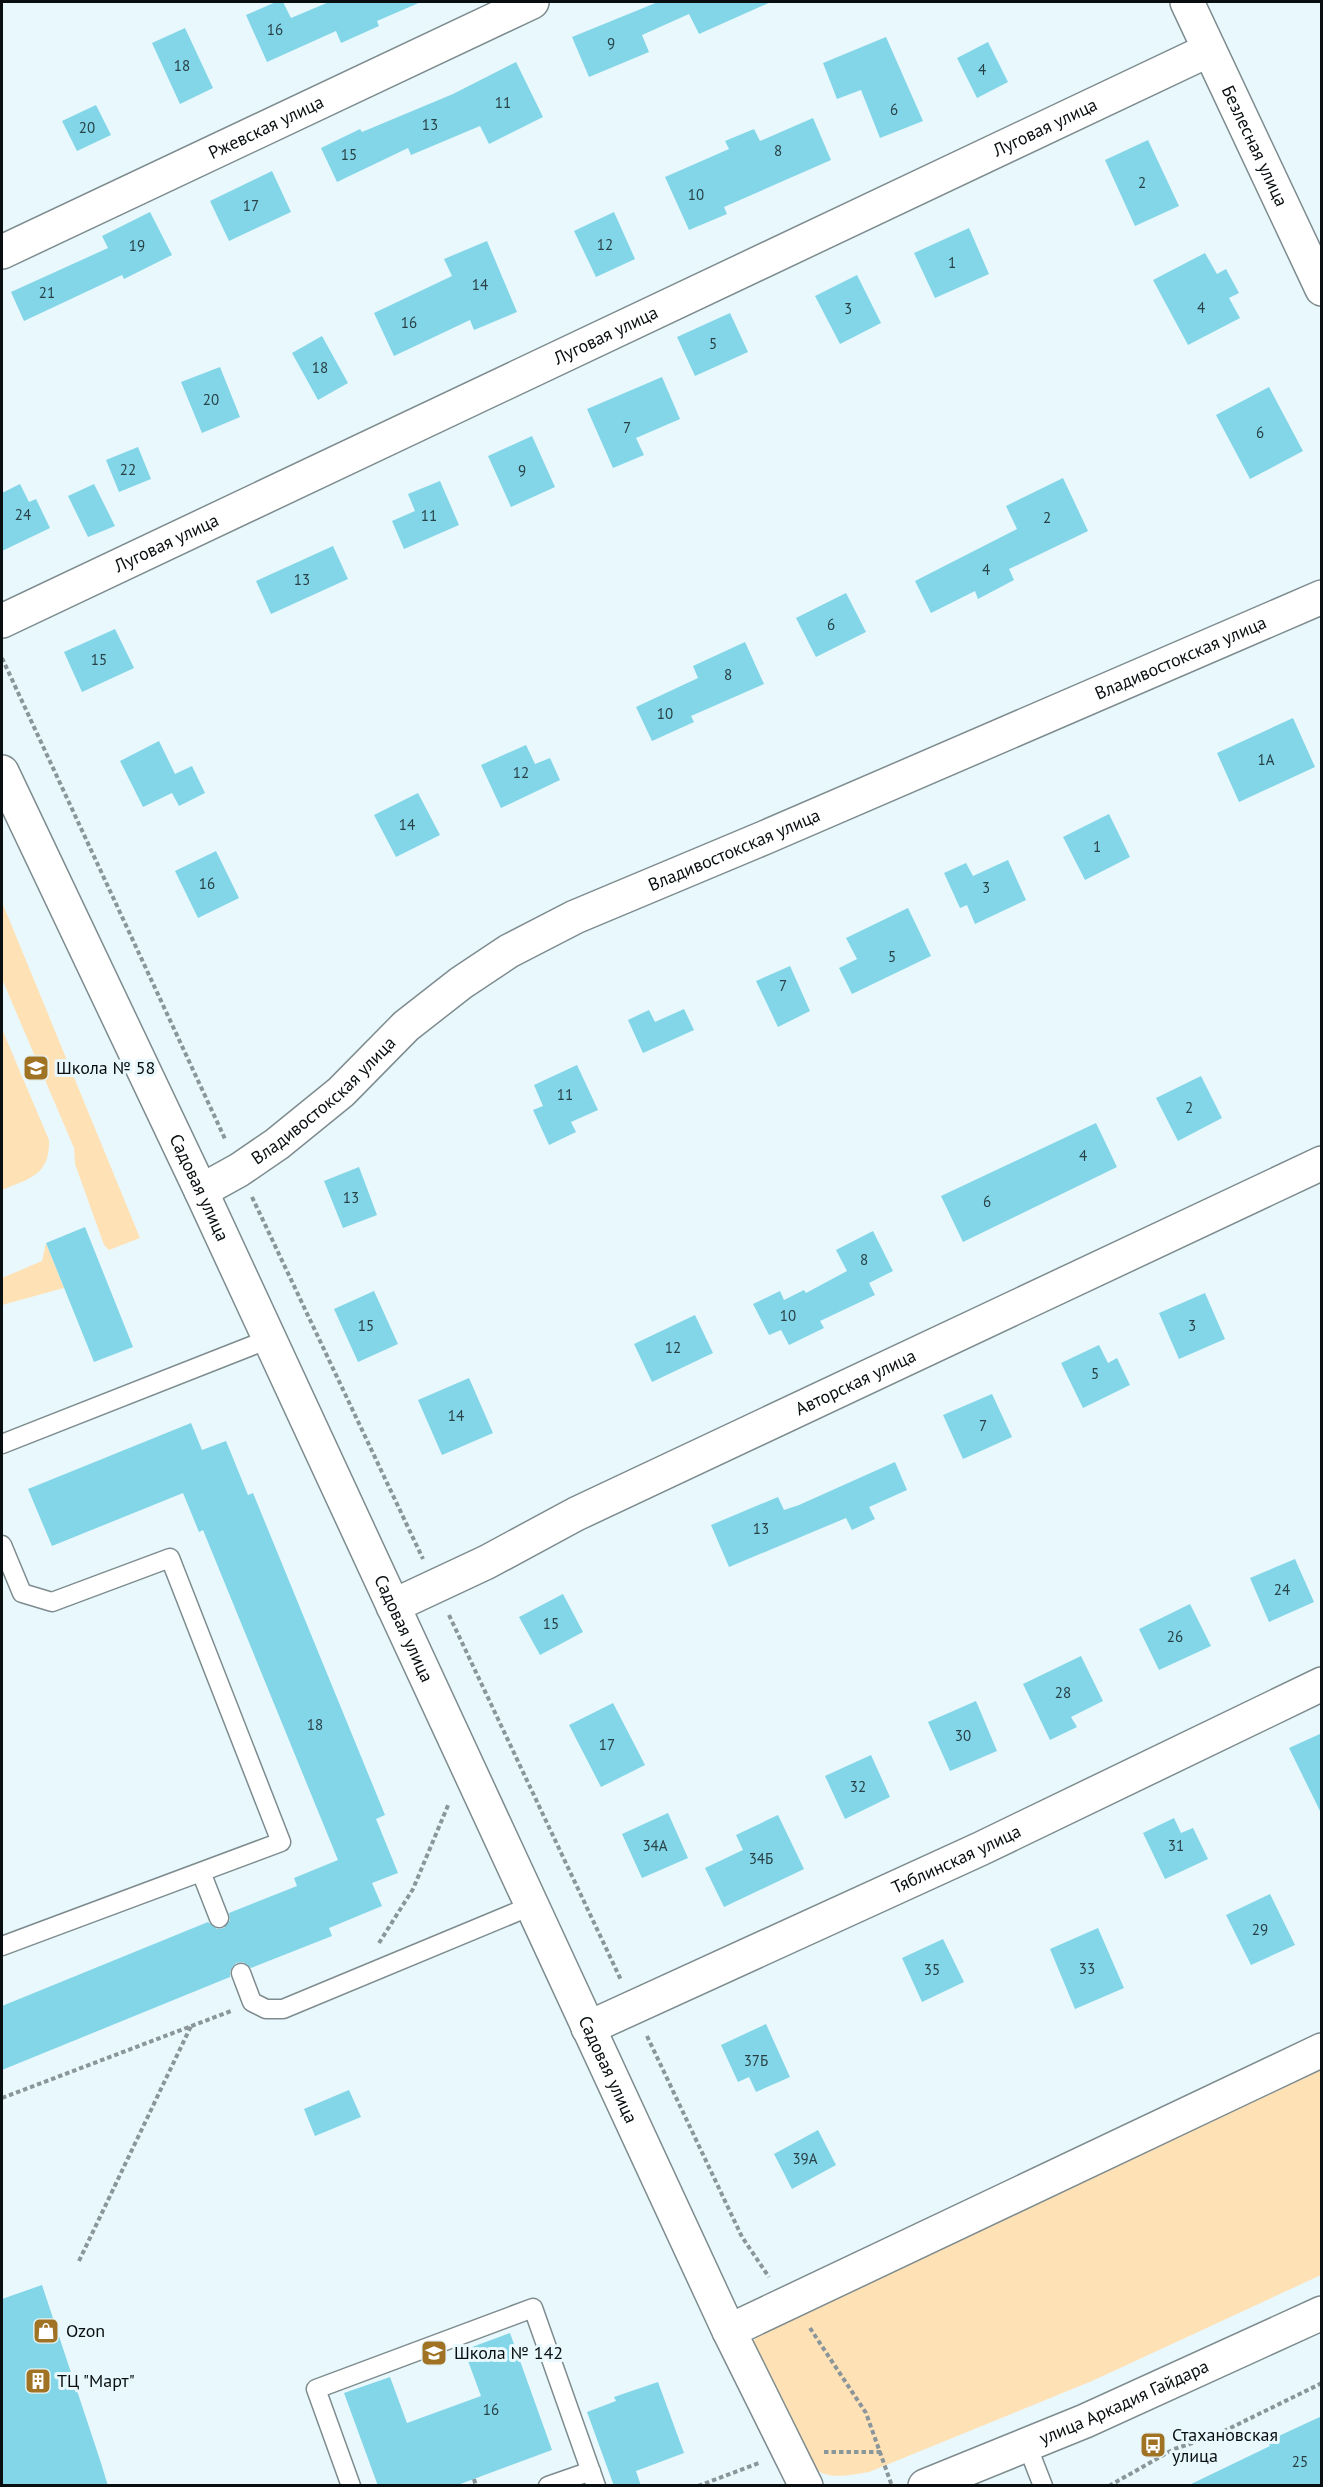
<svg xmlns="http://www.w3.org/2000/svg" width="1323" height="2487" font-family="'PT Sans',sans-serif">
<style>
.green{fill:#ffe1b6}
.building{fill:#83d6e8}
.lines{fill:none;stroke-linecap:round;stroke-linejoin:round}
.lane-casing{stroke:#7e8c8f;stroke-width:21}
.street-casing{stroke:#7e8c8f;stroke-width:36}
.primary-casing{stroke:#7e8c8f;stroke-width:36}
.path{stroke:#8a9699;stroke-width:4;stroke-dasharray:4.5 3;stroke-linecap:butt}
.lane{stroke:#fff;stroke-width:18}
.street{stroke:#fff;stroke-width:33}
.primary{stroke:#fff;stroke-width:33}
.labels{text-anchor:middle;stroke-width:6;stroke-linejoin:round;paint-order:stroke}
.number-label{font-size:15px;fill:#284146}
.street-label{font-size:18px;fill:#090f10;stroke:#e8f8fc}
.poi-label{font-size:18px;fill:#090f10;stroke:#e8f8fc;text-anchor:start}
</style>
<rect width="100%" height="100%" fill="#e8f8fc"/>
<path class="green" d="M2 902 140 1238 109 1250 104 1245 75 1164 74 1148 2 979Z
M2 1029 49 1140C50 1176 29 1178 2 1190Z
M46 1243 64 1288 2 1305V1278L42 1261Z
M1321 2065V2275L1092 2381 869 2472C856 2474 835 2479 822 2473 800 2462 763 2374 750 2349L760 2328Z"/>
<path class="building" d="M276 2H283L291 18 329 2H421L377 21 379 26 341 43 336 31 267 62 246 15Z
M658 2H771L699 34 689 14 642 35 649 52 589 77 572 37Z
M185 28 213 88 180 104 152 43Z
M886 37 923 121 880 138 861 90 837 99 823 63Z
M988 42 1008 82 977 98 957 58Z
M516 62 543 117 489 144 480 126 411 155 408 148 337 182 321 148 360 129 362 132 453 94Z
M96 105 111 135 77 151 62 121Z
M813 118 831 160 724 207 727 214 689 230 665 177 729 149 725 141 754 129 760 141Z
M1148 140 1179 206 1135 226 1105 160Z
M272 171 291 212 229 241 210 201Z
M150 212 172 255 124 279 122 275 24 321 11 292 108 248 102 236Z
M614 212 635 259 596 277 574 231Z
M969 228 989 274 935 298 914 253Z
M487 241 517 312 474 330 470 320 394 356 374 313 452 276 444 259Z
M1205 253 1217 274 1226 269 1239 293 1229 298 1240 318 1188 345 1153 280Z
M857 275 881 323 840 344 815 296Z
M730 313 748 352 695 376 677 337Z
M322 336 348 383 318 400 292 353Z
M220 367 240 417 202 433 181 382Z
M662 377 680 419 636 438 644 455 613 468 587 409Z
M1269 387 1303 451 1250 479 1216 415Z
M532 436 555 487 511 507 488 456Z
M138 447 151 479 119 492 106 460Z
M1063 478 1088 531 1009 569 1014 580 978 599 975 591 931 613 915 581 1017 529 1006 506Z
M440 481 459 525 404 549 392 521 415 511 408 494Z
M20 484 29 502 36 499 50 528 2 551V493Z
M94 484 115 526 88 537 68 496Z
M333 546 348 579 271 614 256 581Z
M846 593 866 632 816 657 796 618Z
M115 629 134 668 82 692 64 652Z
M745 642 764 684 691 716 694 722 652 741 636 707 698 678 693 666Z
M1293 718 1315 767 1239 802 1217 753Z
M159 741 175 774 192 766 205 793 179 806 172 793 143 807 120 761Z
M526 745 535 764 550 758 560 780 501 808 481 765Z
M418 793 440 835 396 857 374 815Z
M1109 814 1130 857 1085 880 1063 837Z
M216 851 239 898 198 918 175 871Z
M1008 860 1026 900 975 924 967 905 960 908 944 873 966 863 973 876Z
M908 908 931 956 852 994 839 968 857 959 846 938Z
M790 966 810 1011 778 1027 756 981Z
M684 1009 694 1030 643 1053 628 1020 649 1010 655 1022Z
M577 1065 598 1110 571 1122 576 1132 549 1145 533 1110 543 1106 534 1085Z
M1201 1076 1222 1118 1178 1141 1156 1098Z
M1096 1123 1117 1167 963 1242 941 1196Z
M359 1167 377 1215 343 1228 324 1181Z
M85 1227 133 1347 94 1362 46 1243Z
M873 1231 893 1271 869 1283 875 1295 820 1321 824 1328 789 1345 781 1330 769 1335 753 1304 780 1291 784 1300 804 1290 806 1293 847 1271 836 1250Z
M374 1291 398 1344 358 1362 334 1309Z
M1205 1293 1225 1339 1179 1359 1159 1313Z
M695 1315 713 1353 652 1382 634 1344Z
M1099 1345 1108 1363 1117 1358 1130 1385 1083 1408 1061 1363Z
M469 1378 493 1433 442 1455 418 1400Z
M992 1394 1012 1437 963 1459 943 1415Z
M191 1423 202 1450 226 1441 248 1495 253 1493 385 1815 376 1819 398 1873 372 1883 382 1906 329 1928 332 1936 251 1968 243 1962 236 1963 230 1971V1977L2 2070V2006L208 1922 217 1929 224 1928 230 1920 229 1913 297 1886 294 1878 338 1860 203 1530 199 1532 183 1493 52 1546 28 1489Z
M895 1462 907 1490 869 1507 875 1519 852 1530 846 1518 729 1567 711 1525 778 1497 784 1510 799 1505Z
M1295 1559 1314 1602 1269 1622 1250 1578Z
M563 1594 583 1632 540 1655 519 1617Z
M1190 1604 1211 1646 1159 1670 1139 1629Z
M1081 1656 1103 1701 1071 1717 1077 1727 1050 1740 1023 1684Z
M976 1701 997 1751 950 1771 928 1722Z
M613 1703 645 1765 601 1787 569 1725Z
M1322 1733V1815L1289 1748Z
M871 1755 890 1797 845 1819 825 1776Z
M668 1813 688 1858 642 1878 622 1834Z
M778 1815 804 1869 724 1907 705 1868 743 1850 736 1835Z
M1174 1818 1181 1833 1193 1828 1208 1859 1165 1879 1143 1833Z
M1270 1894 1295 1945 1251 1965 1226 1915Z
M1098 1928 1124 1988 1075 2009 1050 1949Z
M943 1939 964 1982 922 2002 902 1958Z
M766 2024 790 2077 756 2092 749 2077 738 2082 721 2045Z
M349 2090 361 2117 315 2136 304 2109Z
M818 2130 836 2165 792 2189 774 2154Z
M42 2285 101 2463 108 2486H2V2299Z
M510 2333 552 2450 455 2486H378L344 2393 390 2377 407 2423 481 2396 464 2350Z
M658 2382 684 2453 636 2471 641 2486H614L587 2412 616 2401 614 2397Z
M1322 2416V2486H1187L1270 2446 1268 2441Z"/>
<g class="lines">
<g class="lane-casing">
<path id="lane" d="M2 1444 269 1339
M2 1545 22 1593 52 1602 170 1558 281 1842 2 1946
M201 1872 219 1918
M241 1973 252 2002 266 2009H283L531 1906
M1027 2445 1043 2486
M351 2486 316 2389 533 2308 596 2486
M548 2486 591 2471"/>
</g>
<g class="street-casing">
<g id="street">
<path id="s1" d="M1187 2 1322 289"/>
<path id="s2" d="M2 252 532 2"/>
<path id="s3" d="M2 621 1209 50"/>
<path id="s4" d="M2 772 201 1191 729 2331 806 2486"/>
<path id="s5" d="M201 1191 239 1170 277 1144 341 1092 406 1026 461 983 509 951 575 917 766 837 1322 597"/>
<path id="s6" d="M393 1606 487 1562 576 1514 1322 1163"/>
<path id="s7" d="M588 2028 980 1849 1322 1684"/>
<path d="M729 2331 1322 2050"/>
</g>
</g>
<g class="primary-casing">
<g id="primary">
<path id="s8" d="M925 2486 1085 2421 1322 2313"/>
</g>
</g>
<path class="path" d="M2 658 226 1141
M252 1197 423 1559
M449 1615 621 1980
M379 1943 413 1889 449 1803
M647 2036 742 2237 769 2277
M2 2098 231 2011
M79 2261 191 2026
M810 2328 866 2413 892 2486
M824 2452H881
M474 2479 476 2486
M698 2486 759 2463
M1109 2486 1174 2449 1214 2436 1322 2383"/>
<use href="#lane" class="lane"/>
<use href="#street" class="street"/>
<use href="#primary" class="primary"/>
</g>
<defs>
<g id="school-square" transform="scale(1.35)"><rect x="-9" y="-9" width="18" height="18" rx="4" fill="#a07324" stroke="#e8f8fc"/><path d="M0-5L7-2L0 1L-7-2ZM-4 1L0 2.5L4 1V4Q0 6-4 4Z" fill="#fff"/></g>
<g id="shop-square" transform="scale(1.35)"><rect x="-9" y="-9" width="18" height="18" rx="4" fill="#a07324" stroke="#e8f8fc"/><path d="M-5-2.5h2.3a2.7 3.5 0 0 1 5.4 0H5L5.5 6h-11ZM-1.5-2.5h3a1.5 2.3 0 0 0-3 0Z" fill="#fff"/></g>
<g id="building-square" transform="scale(1.35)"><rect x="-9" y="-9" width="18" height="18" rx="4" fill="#a07324" stroke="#e8f8fc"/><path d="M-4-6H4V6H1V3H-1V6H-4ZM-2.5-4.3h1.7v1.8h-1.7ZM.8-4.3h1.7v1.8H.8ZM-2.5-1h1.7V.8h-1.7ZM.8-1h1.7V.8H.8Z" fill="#fff"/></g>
<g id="bus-square" transform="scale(1.35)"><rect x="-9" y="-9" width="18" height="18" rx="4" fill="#a07324" stroke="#e8f8fc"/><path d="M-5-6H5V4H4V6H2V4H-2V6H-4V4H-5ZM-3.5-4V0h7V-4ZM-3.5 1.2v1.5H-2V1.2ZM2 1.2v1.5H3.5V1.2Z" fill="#fff"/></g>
</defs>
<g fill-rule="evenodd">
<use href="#school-square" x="36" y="1068"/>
<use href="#shop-square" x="46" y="2331"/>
<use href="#school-square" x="434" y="2353"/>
<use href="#building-square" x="38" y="2381"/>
<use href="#bus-square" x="1153" y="2445"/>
</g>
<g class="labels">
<g class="number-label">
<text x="275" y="35">16</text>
<text x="611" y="49">9</text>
<text x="182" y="71">18</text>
<text x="982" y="75">4</text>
<text x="503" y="108">11</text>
<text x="894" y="115">6</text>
<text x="430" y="130">13</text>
<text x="87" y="133">20</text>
<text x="778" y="156">8</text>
<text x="349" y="160">15</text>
<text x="1142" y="188">2</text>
<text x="696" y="200">10</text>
<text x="251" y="211">17</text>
<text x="605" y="250">12</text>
<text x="137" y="251">19</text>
<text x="952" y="268">1</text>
<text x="480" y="290">14</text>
<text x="47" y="298">21</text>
<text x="1201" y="313">4</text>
<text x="848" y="314">3</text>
<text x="409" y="328">16</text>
<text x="713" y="349">5</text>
<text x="320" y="373">18</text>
<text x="211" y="405">20</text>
<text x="627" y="433">7</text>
<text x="1260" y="438">6</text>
<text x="128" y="475">22</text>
<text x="522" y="476">9</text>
<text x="23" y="520">24</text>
<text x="429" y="521">11</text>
<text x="1047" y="523">2</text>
<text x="986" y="575">4</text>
<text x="302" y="585">13</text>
<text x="831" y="630">6</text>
<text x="99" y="665">15</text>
<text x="728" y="680">8</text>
<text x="665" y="719">10</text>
<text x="1266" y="765">1А</text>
<text x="521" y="778">12</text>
<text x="407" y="830">14</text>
<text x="1097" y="852">1</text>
<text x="207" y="889">16</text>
<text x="986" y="893">3</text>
<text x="892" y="962">5</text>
<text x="783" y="991">7</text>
<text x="565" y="1100">11</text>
<text x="1189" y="1113">2</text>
<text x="1083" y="1161">4</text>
<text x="351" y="1203">13</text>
<text x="987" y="1207">6</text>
<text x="864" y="1265">8</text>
<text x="788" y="1321">10</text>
<text x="366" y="1331">15</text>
<text x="1192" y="1331">3</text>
<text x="673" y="1353">12</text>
<text x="1095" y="1379">5</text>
<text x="456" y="1421">14</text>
<text x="983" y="1431">7</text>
<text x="761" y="1534">13</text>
<text x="1282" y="1595">24</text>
<text x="551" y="1629">15</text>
<text x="1175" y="1642">26</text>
<text x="1063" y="1698">28</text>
<text x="315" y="1730">18</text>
<text x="963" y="1741">30</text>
<text x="607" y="1750">17</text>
<text x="858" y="1792">32</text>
<text x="655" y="1851">34А</text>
<text x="1176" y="1851">31</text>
<text x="761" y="1864">34Б</text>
<text x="1260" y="1935">29</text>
<text x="1087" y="1974">33</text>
<text x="932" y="1975">35</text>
<text x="756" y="2066">37Б</text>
<text x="805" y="2164">39А</text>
<text x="491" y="2415">16</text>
<text x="1300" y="2467">25</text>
</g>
<g class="street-label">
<text dy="6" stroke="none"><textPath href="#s2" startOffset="292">Ржевская улица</textPath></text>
<text dy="6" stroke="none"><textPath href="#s3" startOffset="1154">Луговая улица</textPath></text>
<text dy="6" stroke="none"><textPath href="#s1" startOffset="159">Безлесная улица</textPath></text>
<text dy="6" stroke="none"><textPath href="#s3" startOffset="668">Луговая улица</textPath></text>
<text dy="6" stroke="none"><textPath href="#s3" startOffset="182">Луговая улица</textPath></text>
<text dy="6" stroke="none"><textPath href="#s5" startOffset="1125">Владивостокская улица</textPath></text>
<text dy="6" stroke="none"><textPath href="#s5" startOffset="639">Владивостокская улица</textPath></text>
<text dy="6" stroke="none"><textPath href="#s5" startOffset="153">Владивостокская улица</textPath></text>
<text dy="6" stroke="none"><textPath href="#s4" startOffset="460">Садовая улица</textPath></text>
<text dy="6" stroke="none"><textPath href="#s6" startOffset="514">Авторская улица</textPath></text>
<text dy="6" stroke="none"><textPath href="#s4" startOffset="946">Садовая улица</textPath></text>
<text dy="6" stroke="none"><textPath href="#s7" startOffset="405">Тяблинская улица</textPath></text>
<text dy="6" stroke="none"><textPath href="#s4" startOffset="1432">Садовая улица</textPath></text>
<text dy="6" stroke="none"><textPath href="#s8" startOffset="216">улица Аркадия Гайдара</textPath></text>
</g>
<g class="poi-label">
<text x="56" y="1074">Школа № 58</text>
<text x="66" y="2337">Ozon</text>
<text x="454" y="2359">Школа № 142</text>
<text x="57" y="2387">ТЦ "Март"</text>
<text x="1172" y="2441">Стахановская<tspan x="1172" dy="21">улица</tspan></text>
</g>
</g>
<rect width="1323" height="2487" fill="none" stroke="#090f10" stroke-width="6"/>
</svg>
